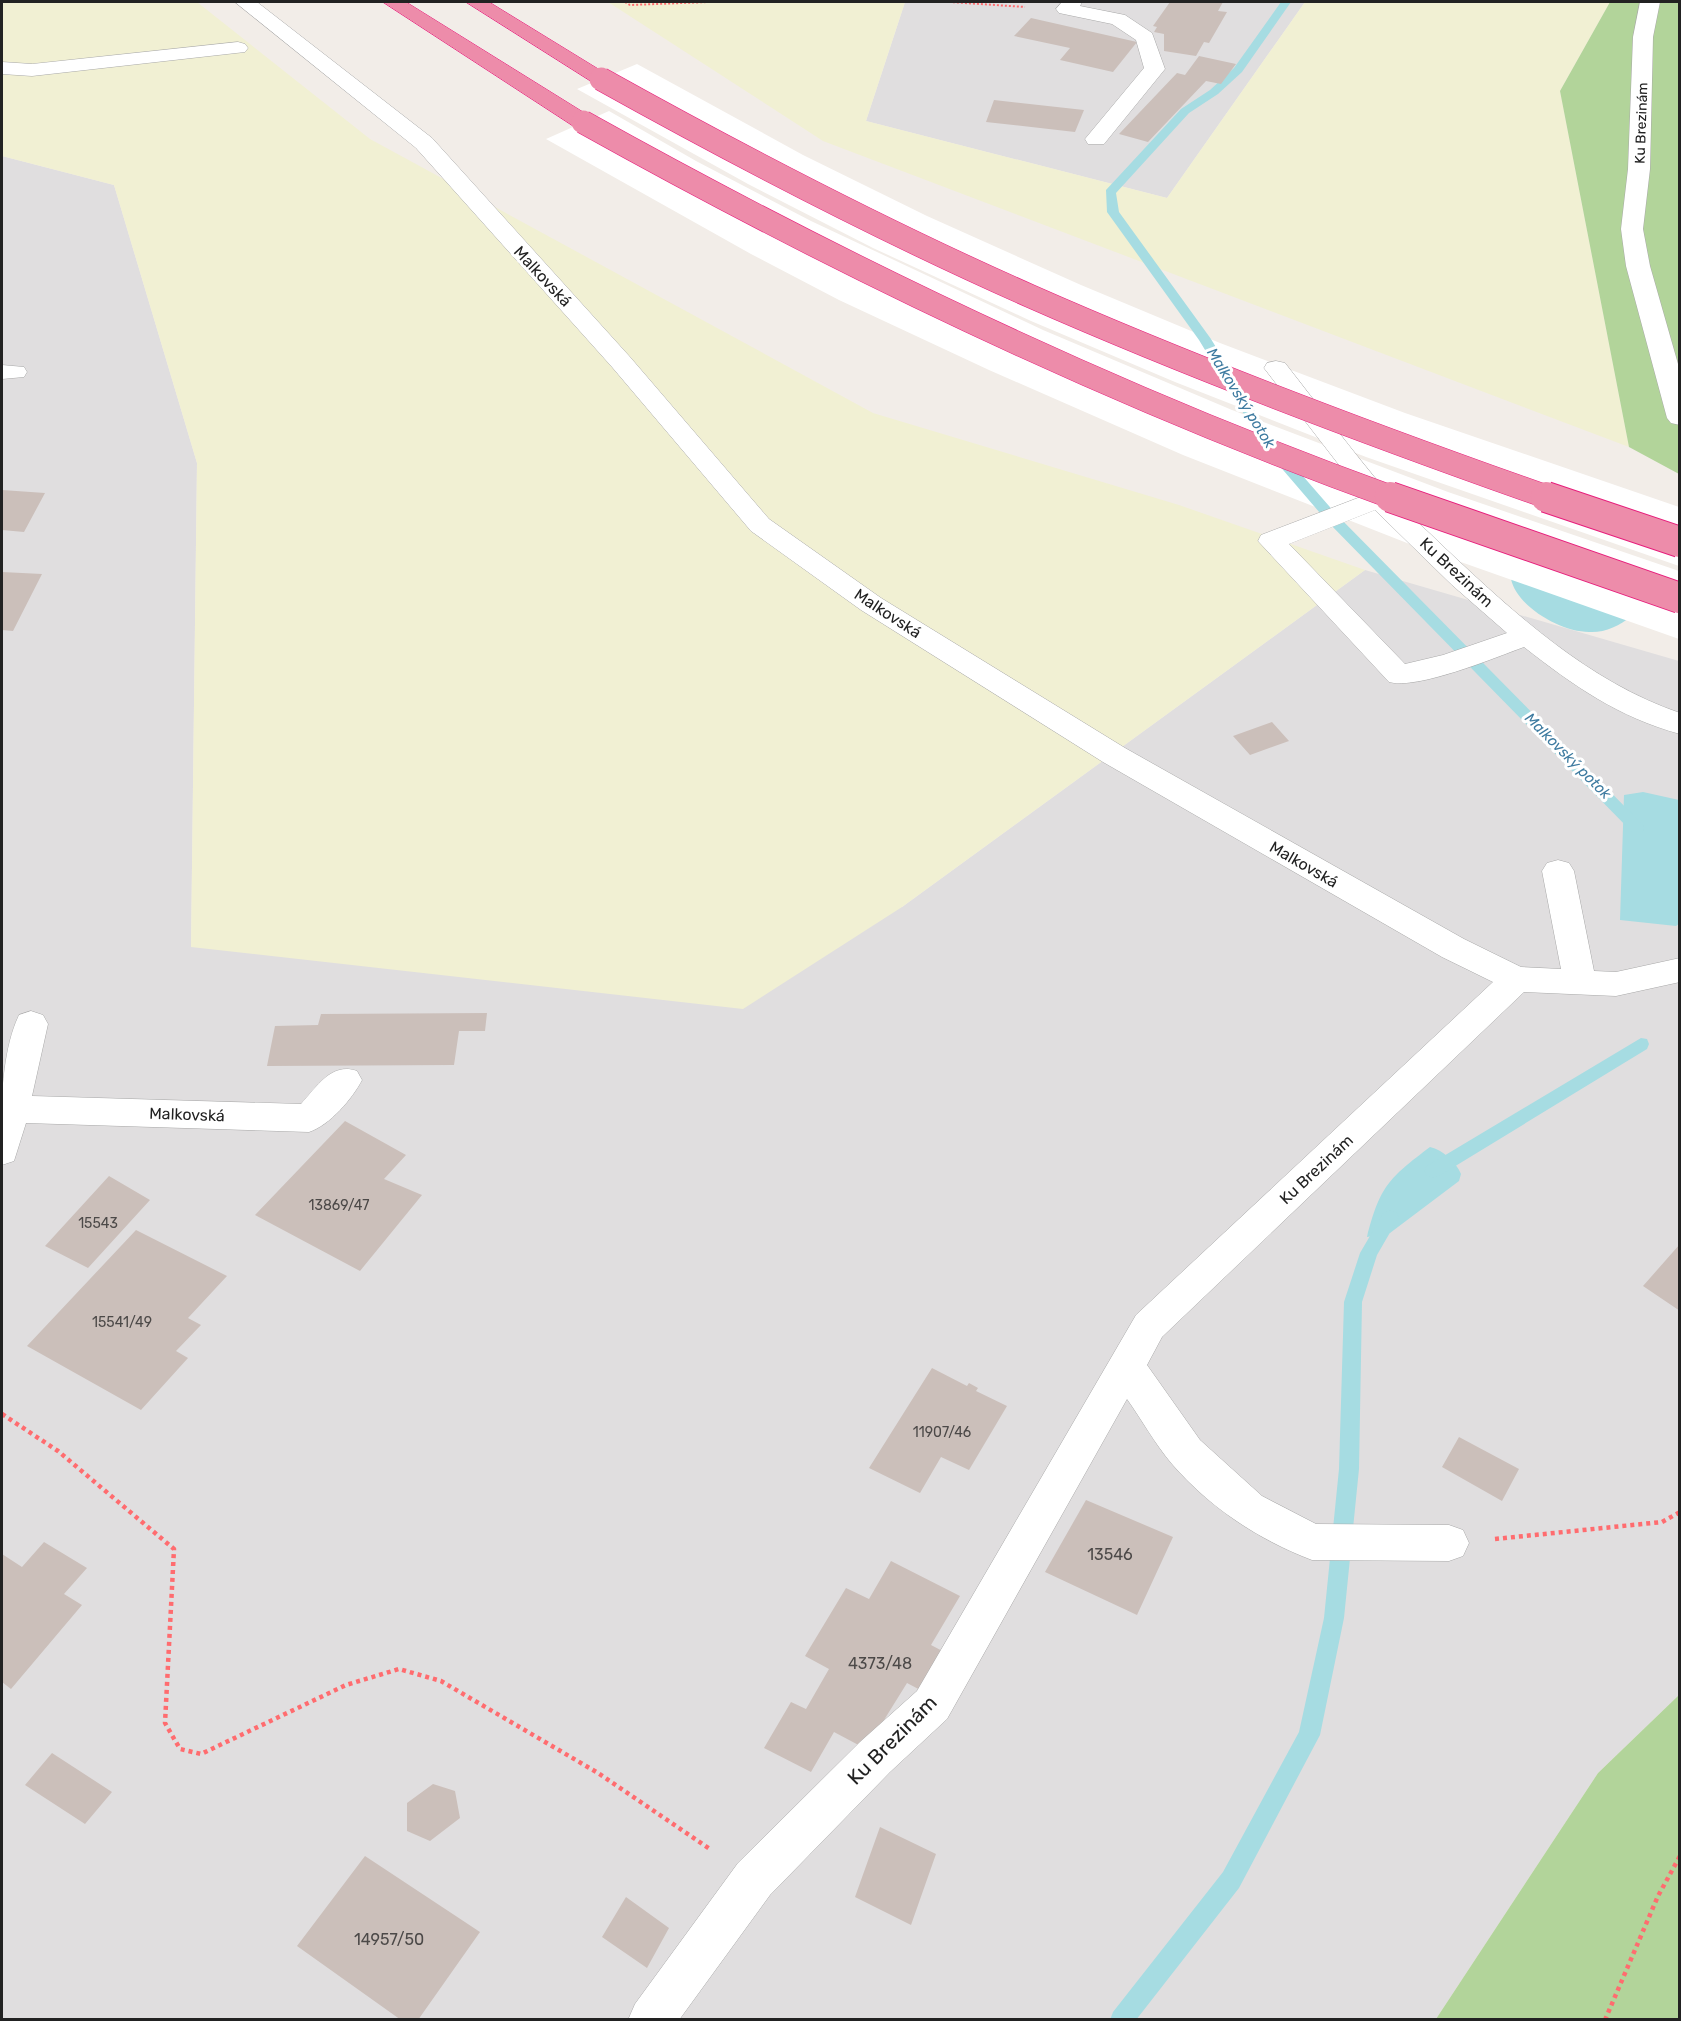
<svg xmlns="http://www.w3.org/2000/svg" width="1681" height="2021" font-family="Rubik,sans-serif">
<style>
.residential{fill:#e0dedf}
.farmland{fill:#f1f0d3}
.forest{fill:#b2d49a}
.water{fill:#a6dce2}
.pier{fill:#fff}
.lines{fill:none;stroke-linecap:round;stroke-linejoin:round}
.stream{fill:#a6dce2;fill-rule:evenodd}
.building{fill:#cbbfba}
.minor-casing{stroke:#a9a9a9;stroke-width:1}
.highway-casing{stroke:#e71e7c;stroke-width:1}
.path-far1{stroke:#ff6c6f;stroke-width:2;stroke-dasharray:2 2;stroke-linecap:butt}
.path{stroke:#ff6c6f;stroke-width:4.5;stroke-dasharray:4 4;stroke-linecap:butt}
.minor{fill:#fff;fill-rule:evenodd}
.highway{fill:#ed8caa;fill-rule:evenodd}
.highway-bridge-far1-casing{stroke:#e71e7c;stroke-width:24;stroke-linecap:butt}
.highway-bridge-casing{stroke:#e71e7c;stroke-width:32;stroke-linecap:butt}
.highway-bridge-far1{stroke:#ed8caa;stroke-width:23}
.highway-bridge{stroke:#ed8caa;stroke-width:30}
.labels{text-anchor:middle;stroke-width:6;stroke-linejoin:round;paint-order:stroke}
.far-street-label{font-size:14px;fill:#222;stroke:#fff}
.number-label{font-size:14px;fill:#4c4948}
.far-water-label{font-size:15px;font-style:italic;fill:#3e7ba0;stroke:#fff}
.street-label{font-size:16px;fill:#222;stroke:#fff}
.near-number-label{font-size:16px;fill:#4c4948}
.near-street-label{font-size:20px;fill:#222;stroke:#fff}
</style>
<rect width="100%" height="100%" fill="#f2ede8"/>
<path class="residential" d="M905 2H1305L1167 198 866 121Z
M2 156 114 185 197 463 191 947 902 907 1365 570 1679 661V1695L1598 1773 1436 2019H2Z"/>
<path class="farmland" d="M2 2H197L370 139 873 413 1179 505 1365 570 902 907 743 1009 191 947 197 463 114 185 2 156Z
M608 2H905L866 121 1167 198 1305 2H1610L1560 91 1629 447 823 141Z"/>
<path class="forest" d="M1610 2H1679V474L1629 447 1560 91Z
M1679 1695V2019H1436L1598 1773Z"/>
<path class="water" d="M1511 579 1631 616C1620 626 1604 633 1589 632 1561 632 1517 607 1511 579Z
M1643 792 1679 800 1680 923 1676 926 1620 920 1624 795Z
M1430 1147C1443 1150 1456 1162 1461 1174L1459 1181 1390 1233 1367 1237C1380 1186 1389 1178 1430 1147Z"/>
<path class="pier" d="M637 64 803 155 927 216 1081 285 1220 343 1405 413 1679 507V566L1366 457 1175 382 1031 321 873 248 748 184 577 89Z
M609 111 696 161 811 221 1043 330 1232 410 1448 492 1679 571V639L1407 543 1183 455 989 370 839 300 751 254 546 139Z"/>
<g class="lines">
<path class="stream" d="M1281 2H1291L1242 72 1218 94 1189 113 1116 193 1119 212 1211 339 1275 444 1336 514 1642 824 1645 828 1642 832H1632L1326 520 1265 449 1199 340 1107 212 1106 190 1181 109 1210 90 1234 68Z
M1641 1038 1647 1039 1649 1044 1647 1049 1439 1176 1433 1178 1427 1176 1424 1171 1427 1166Z
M1390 1210 1396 1212 1399 1217 1377 1255 1362 1302 1359 1469 1344 1618 1320 1735 1239 1888 1136 2020H1110L1113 2012 1223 1872 1299 1732 1324 1618 1339 1469 1344 1302 1360 1253 1384 1212Z"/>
</g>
<path class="building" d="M1170 2H1223L1218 11 1227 12 1209 43 1204 42 1196 56 1164 51V34L1154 32 1157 27 1153 26Z
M1031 18 1137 42 1113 72 1060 60 1070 48 1014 36Z
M1199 56 1236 64 1221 84 1206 81 1148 142 1119 134 1177 73 1185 75Z
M994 100 1084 110 1075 132 986 122Z
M2 490 45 493 24 532 2 530Z
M2 572 42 574 13 631 2 630Z
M1272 722 1289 741 1250 755 1233 736Z
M487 1013 485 1031H459L454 1065 267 1066 275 1026 318 1025 321 1014Z
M345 1121 406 1155 384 1179 422 1195 360 1271 255 1215Z
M109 1176 150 1200 88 1268 45 1246Z
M136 1230 227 1276 188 1318 201 1325 176 1351 188 1358 141 1410 27 1346Z
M1680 1244V1311L1643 1286Z
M932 1368 967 1386 969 1383 978 1388 976 1391 1007 1406 969 1470 941 1457 920 1493 869 1468Z
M1459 1437 1519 1469 1502 1501 1442 1467Z
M1086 1500 1173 1537 1137 1615 1045 1572Z
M44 1542 87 1568 64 1594 82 1605 11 1689 2 1682V1554L22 1567Z
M891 1561 960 1596 931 1645 948 1654 924 1692 907 1683 866 1749 834 1732 811 1772 764 1748 791 1702 806 1709 829 1669 805 1656 846 1588 869 1599Z
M52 1753 112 1792 85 1824 25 1785Z
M433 1784 455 1791 460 1818 430 1841 407 1831V1803Z
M880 1827 936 1854 911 1925 855 1897Z
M365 1856 480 1932 418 2020H401L297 1946Z
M626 1897 669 1928 647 1968 602 1937Z"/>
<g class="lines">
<g class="minor-casing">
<path id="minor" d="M235 2H257L432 138 630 357 769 519 881 598 1125 748 1464 939 1521 967 1561 969 1542 871 1547 863 1558 860 1569 863 1574 871 1594 971 1616 972 1680 958V982L1616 996 1524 992 1162 1337 1147 1365 1200 1440 1262 1496 1316 1524 1449 1525 1463 1530 1469 1543 1463 1556 1449 1561 1312 1560C1259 1540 1209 1507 1172 1464 1155 1444 1142 1420 1127 1399L947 1719 890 1772 770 1895 679 2020H628L635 2004 738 1863 860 1742 917 1691 1136 1315 1493 982 1442 957 1103 762 861 610 751 531 612 367 416 148Z
M1062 2H1082L1080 6 1125 15 1152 33 1165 69 1104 144H1088L1085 139 1144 68 1136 40 1112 24 1059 13 1056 9Z
M1640 2H1660L1653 37 1650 169 1643 229 1650 266 1680 371V425L1671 423 1667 418 1626 266 1621 229 1628 169 1633 37Z
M238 42 245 44 248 48 245 52 32 76 2 74V62L32 64Z
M1276 361 1285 363C1319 406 1351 450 1387 492 1405 512 1427 530 1446 549 1515 614 1589 682 1680 713V734C1618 717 1574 686 1524 647 1494 658 1417 690 1389 682L1258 541 1261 535 1363 496 1264 368 1267 363ZM1375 510 1452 585 1507 633 1443 655 1405 664 1289 544Z
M2 365 24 367 27 372 24 377 2 379Z
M31 1011 43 1015 48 1024 32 1096 301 1104C317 1087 331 1062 357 1071L362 1080C352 1099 330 1125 309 1132L26 1123 14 1161 2 1165C0 1122 0 1054 19 1015Z"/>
</g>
<g class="highway-casing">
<path id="highway" d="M383 2H406L591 117 594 122 591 127H575Z
M466 2H489L608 75 612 79 608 83H594Z"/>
</g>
<path class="path-far1" d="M625 2 630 5 709 2
M789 2H950L1025 7"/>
<path class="path" d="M2 1414 58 1451 174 1549 165 1723 180 1749 201 1754 346 1685 399 1669 441 1681 598 1773 710 1849
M1495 1539 1662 1522 1680 1512
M1605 2020 1658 1896 1680 1856"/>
<use href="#minor" class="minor"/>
<use href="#highway" class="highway"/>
<g class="highway-bridge-far1-casing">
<path id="highway-bridge-far1" d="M601 79C741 157 883 231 1030 296 1200 371 1374 436 1550 498
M583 122C843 267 1114 397 1394 498"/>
</g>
<g class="highway-bridge-casing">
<path id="highway-bridge" d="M1390 497 1680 598
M1546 497 1680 542"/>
</g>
<use href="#highway-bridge-far1" class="highway-bridge-far1"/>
<use href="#highway-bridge" class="highway-bridge"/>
</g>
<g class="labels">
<g class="far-street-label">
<text transform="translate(1641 123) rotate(-88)" y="5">Ku Brezinám</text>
</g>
<g class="number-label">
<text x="339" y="1210">13869/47</text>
<text x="98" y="1228">15543</text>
<text x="122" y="1327">15541/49</text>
<text x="942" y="1437">11907/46</text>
</g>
<g class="far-water-label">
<text transform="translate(1241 398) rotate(58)" y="5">Malkovský potok</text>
<text transform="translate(1568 756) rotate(45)" y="5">Malkovský potok</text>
</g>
<g class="street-label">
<text transform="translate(543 276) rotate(47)" y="6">Malkovská</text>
<text transform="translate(1457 572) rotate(43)" y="6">Ku Brezinám</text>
<text transform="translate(888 613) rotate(33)" y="6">Malkovská</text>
<text transform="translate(1304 864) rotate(30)" y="6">Malkovská</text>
<text transform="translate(187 1114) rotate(2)" y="6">Malkovská</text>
<text transform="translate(1316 1169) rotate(-43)" y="6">Ku Brezinám</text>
</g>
<g class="near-number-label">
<text x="1110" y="1560">13546</text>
<text x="880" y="1669">4373/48</text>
<text x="389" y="1945">14957/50</text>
</g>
<g class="near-street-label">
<text transform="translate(892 1740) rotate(-45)" y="7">Ku Brezinám</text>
</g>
</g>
<rect width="1681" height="2021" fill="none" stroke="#222222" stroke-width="6"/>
</svg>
